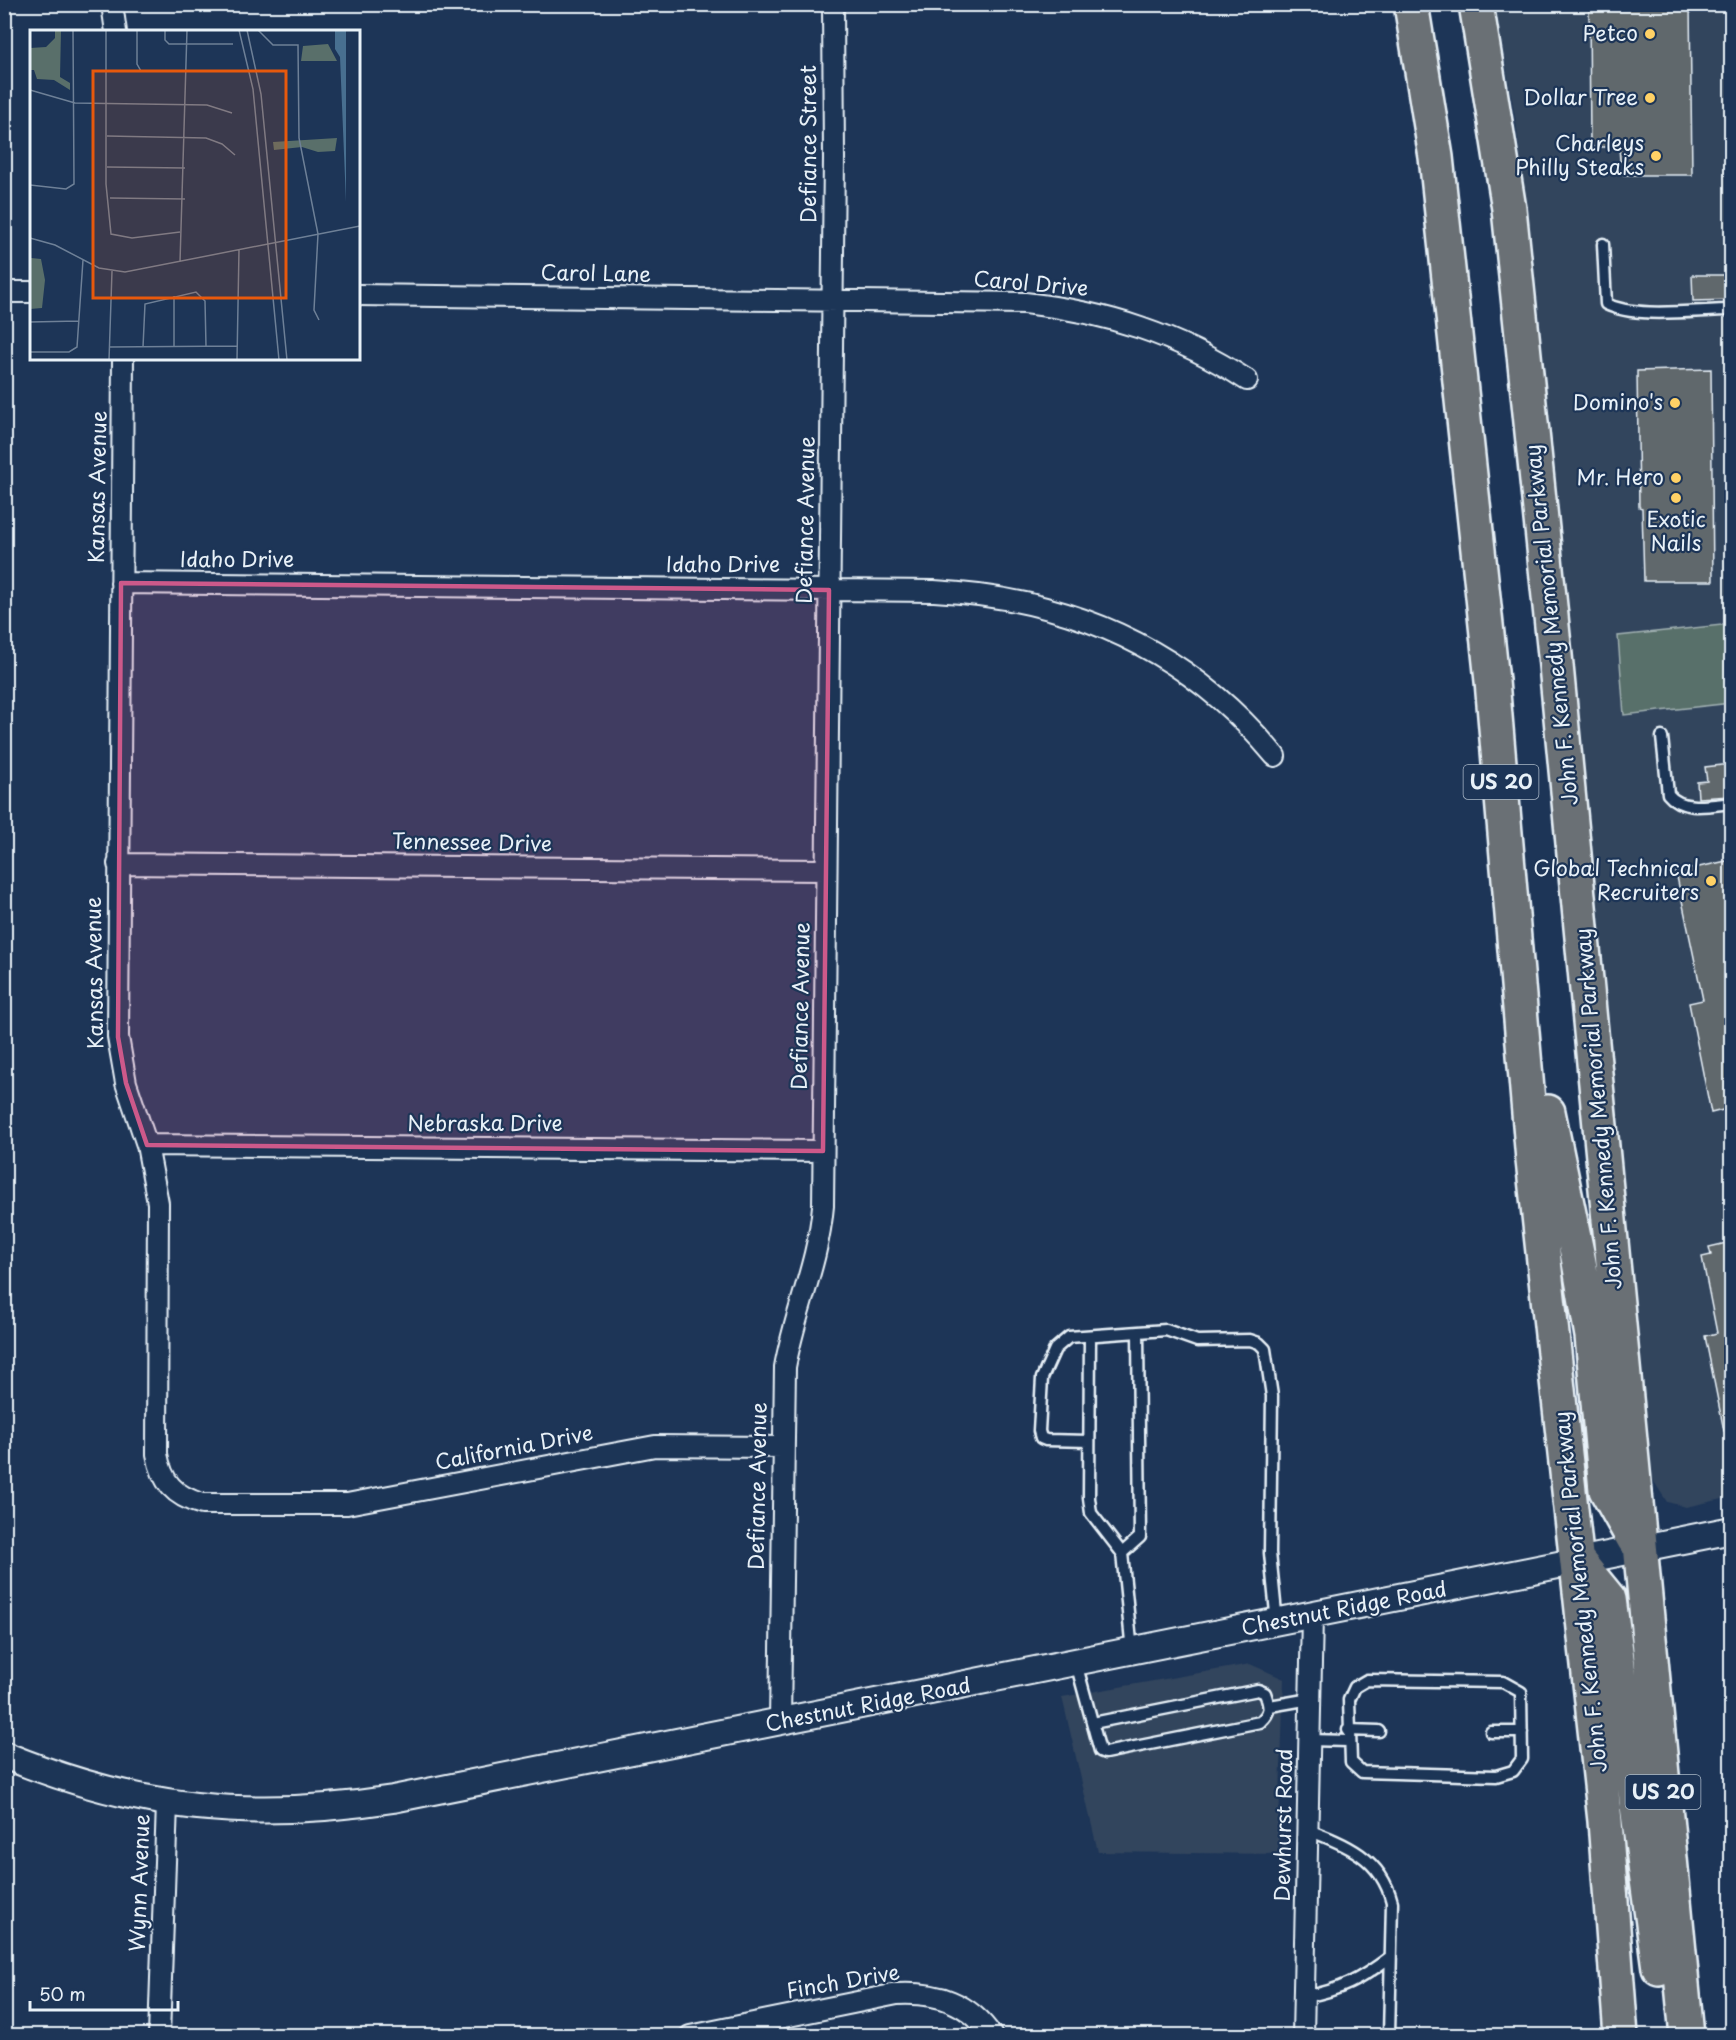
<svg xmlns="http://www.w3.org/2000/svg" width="1736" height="2040" font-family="'Playpen Sans',sans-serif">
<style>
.built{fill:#31445d}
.green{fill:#596f6a;stroke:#a0b0b1;stroke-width:1.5}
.building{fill:#61676c;stroke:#e8f1f8;stroke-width:1.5}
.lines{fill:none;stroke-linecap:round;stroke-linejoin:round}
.service-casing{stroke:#e8f1f8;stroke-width:15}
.minor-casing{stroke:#e8f1f8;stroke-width:24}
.tertiary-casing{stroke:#e8f1f8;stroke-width:30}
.trunk-casing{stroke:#e8f1f8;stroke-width:38}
.service{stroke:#1d3557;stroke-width:10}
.minor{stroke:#1d3557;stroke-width:20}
.tertiary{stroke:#1d3557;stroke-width:26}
.trunk{stroke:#6a7074;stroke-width:33}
.marked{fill:#cd598a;fill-opacity:0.2;stroke:#cd598a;stroke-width:4.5;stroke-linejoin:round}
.poi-dot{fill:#ffd166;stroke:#1d3557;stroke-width:2}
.labels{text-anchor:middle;stroke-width:4.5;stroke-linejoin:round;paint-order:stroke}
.shield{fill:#1d3557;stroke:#abb9c8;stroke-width:1.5}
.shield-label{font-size:20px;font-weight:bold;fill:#e8f1f8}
.poi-label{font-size:21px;fill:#e8f1f8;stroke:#1d3557;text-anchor:end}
.street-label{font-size:21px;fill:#e8f1f8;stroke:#1d3557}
.inset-road{fill:none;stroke:#6e8097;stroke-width:1.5}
.view{fill:#e8590c;fill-opacity:0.15;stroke:#e8590c;stroke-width:3}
.inset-edge{fill:none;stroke:#e8f1f8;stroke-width:3}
</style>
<rect width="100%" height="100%" fill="#1d3557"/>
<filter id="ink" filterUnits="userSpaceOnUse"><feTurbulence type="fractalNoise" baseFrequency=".0167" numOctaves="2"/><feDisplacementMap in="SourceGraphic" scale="12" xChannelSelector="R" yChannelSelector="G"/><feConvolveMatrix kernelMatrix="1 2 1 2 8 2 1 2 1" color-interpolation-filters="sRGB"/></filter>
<g filter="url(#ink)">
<path class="built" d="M1495 5H1731L1732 1497 1686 1507 1667 1502 1651 1477 1536 284 1516 123Z
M1250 1664 1284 1679 1278 1854 1098 1852 1062 1697Z"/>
<path class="green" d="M1731 624V703L1624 715 1618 636Z"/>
<path class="building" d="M1589 4H1690L1692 175H1624L1625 161H1620L1619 147H1590Z
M1692 275H1731V300L1693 301Z
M1711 369 1713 581H1644L1642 508 1639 507 1637 371Z
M1731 764V796L1698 798 1697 782 1707 781 1705 767Z
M1731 860V1108L1711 1113 1689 1003 1703 1000 1676 872Z
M1731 1242V1430L1724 1431 1705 1336 1717 1333 1702 1257 1711 1255 1709 1247Z"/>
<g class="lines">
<g class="service-casing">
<path id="service" d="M1603 244 1606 304C1637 319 1696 310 1732 310
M1662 737 1668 794C1682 812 1711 805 1732 803
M1090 1336 1089 1498 1091 1513 1122 1553 1132 1651
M1089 1441 1046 1440 1041 1438 1039 1431 1042 1378 1055 1349 1069 1337 1166 1330 1197 1341 1250 1340 1259 1343 1265 1349 1272 1396 1270 1553 1277 1623
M1122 1553 1140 1537 1138 1332
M1076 1663 1100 1751 1105 1753 1260 1722C1271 1712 1270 1707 1265 1693L1258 1690 1093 1723
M1367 1680 1503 1682 1521 1692 1522 1759 1513 1771 1496 1776 1362 1772 1351 1762 1349 1700 1355 1687Z
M1270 1706 1310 1699
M1348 1730 1379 1731
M1491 1732H1522
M1309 1740 1348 1741
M1308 1830C1346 1844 1381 1858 1392 1902L1389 2036
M1304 1997C1341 1990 1360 1980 1390 1957"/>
</g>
<g class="minor-casing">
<path id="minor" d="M112 4 116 32
M4 292H32
M358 295 1025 303C1106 312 1178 335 1247 380
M123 358 118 1037 126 1083 147 1145 158 1203 157 1454C162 1482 174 1496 202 1504H347L655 1446 783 1447
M121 583 934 591C1070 598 1187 649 1275 756
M118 864 826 870
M147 1145 823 1151
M780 1722 785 1367C795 1311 818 1264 823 1206L834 158 833 4
M159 2036 167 1804
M690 2036 897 1994C937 1992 969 2002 992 2036
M1303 2036 1312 1616"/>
</g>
<g class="tertiary-casing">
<path id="tertiary" d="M4 1755C138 1810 251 1821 393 1799L1732 1530"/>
</g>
<g class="trunk-casing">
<path id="trunk" d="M1411 4 1436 157 1492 681 1533 1160 1605 1821 1621 2036
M1476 4 1509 209 1555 655 1687 2036
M1548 1112 1579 1262 1592 1336 1606 1490 1634 1540
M1578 1561 1609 1599 1659 1968"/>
</g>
<use href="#service" class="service"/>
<use href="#minor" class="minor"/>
<use href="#tertiary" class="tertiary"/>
<use href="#trunk" class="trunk"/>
</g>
</g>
<path class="marked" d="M121 583 829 590 823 1151 147 1145 126 1083 118 1037Z"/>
<g class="poi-dot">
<circle cx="1650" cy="34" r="6"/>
<circle cx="1650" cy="98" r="6"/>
<circle cx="1656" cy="156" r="6"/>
<circle cx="1675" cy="403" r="6"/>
<circle cx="1676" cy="478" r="6"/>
<circle cx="1676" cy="498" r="6"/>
<circle cx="1711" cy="881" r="6"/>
</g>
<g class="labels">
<g class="shield">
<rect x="1463.5" y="765" width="75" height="34" rx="4.5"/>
<rect x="1625.5" y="1775" width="75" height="34" rx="4.5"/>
</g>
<g class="shield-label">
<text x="1501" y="789">US 20</text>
<text x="1663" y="1799">US 20</text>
</g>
<g class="poi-label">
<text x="1638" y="41">Petco</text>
<text x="1638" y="105">Dollar Tree</text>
<text x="1644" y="151">Charleys<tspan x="1644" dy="24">Philly Steaks</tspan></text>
<text x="1663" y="410">Domino's</text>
<text x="1664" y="485">Mr. Hero</text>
<text x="1676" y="527" text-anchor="middle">Exotic<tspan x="1676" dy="24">Nails</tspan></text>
<text x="1699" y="876">Global Technical<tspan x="1699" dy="24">Recruiters</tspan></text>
</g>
<g class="street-label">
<text transform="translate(809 144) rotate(-90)" y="7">Defiance Street</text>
<text transform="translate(596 274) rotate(1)" y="7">Carol Lane</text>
<text transform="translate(1031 284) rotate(5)" y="7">Carol Drive</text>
<text transform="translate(98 487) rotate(-89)" y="7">Kansas Avenue</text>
<text transform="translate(806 520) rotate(-89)" y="7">Defiance Avenue</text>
<text x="237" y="567">Idaho Drive</text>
<text x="723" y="572">Idaho Drive</text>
<text transform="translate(1552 625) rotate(-96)" y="7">John F. Kennedy Memorial Parkway</text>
<text transform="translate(472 843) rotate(1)" y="7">Tennessee Drive</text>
<text transform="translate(95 973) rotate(-91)" y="7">Kansas Avenue</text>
<text transform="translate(801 1006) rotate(-89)" y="7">Defiance Avenue</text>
<text transform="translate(1599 1109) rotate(-95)" y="7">John F. Kennedy Memorial Parkway</text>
<text x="485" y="1131">Nebraska Drive</text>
<text transform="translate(514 1448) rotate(-11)" y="7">California Drive</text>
<text transform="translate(758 1486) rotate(-89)" y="7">Defiance Avenue</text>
<text transform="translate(1581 1592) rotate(-96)" y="7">John F. Kennedy Memorial Parkway</text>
<text transform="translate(1344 1609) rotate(-11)" y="7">Chestnut Ridge Road</text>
<text transform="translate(868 1705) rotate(-11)" y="7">Chestnut Ridge Road</text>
<text transform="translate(1284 1825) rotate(-89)" y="7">Dewhurst Road</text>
<text transform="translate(140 1883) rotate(-88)" y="7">Wynn Avenue</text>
<text transform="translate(843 1982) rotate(-10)" y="7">Finch Drive</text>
</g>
</g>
<g transform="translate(30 30)">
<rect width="330" height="330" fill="#1d3557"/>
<path d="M25 0H31L30 47 40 53V60L24 50 7 49 4 40H0V18L16 17 25 8ZM298 14 307 31H271L273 16ZM307 108 305 121 288 122 272 117 244 120 243 112ZM1 228 11 229 15 250 12 278 0 279Z" fill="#596f6a"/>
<path d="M305 0H316V172L310 27 305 19Z" fill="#486f90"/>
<path class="inset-road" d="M76 0V154L81 204 102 208 150 202M107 0V34L111 41H191M135 0V10L139 14H203M209 0 223 59 249 330M217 0 231 64 257 330M228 0 243 15H268L269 108 288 204 284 280 289 290M0 60 45 73 177 75 202 83M77 106 176 108 192 114 205 125M77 137 155 138M0 155 36 159 44 154 43 0M80 168 155 169M0 208 25 215 69 238 95 242 330 196M150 232 157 0M144 266V316M0 292 49 291M79 317 207 316M113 317 115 274 166 262 175 271 176 316M0 322H39L47 317 53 230M79 330 82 241M207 330 209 220"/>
<path class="view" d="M63 41H256V268H63Z"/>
<rect width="330" height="330" class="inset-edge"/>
</g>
<rect width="1736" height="2040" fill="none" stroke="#1d3557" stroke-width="24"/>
<rect x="12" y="12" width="1712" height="2016" fill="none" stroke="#e8f1f8" stroke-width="2" filter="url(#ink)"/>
<path d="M30 2001v9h148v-9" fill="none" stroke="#e8f1f8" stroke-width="3"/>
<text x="39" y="2001" font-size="18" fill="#e8f1f8" stroke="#1d3557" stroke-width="4.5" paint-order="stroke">50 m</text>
</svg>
